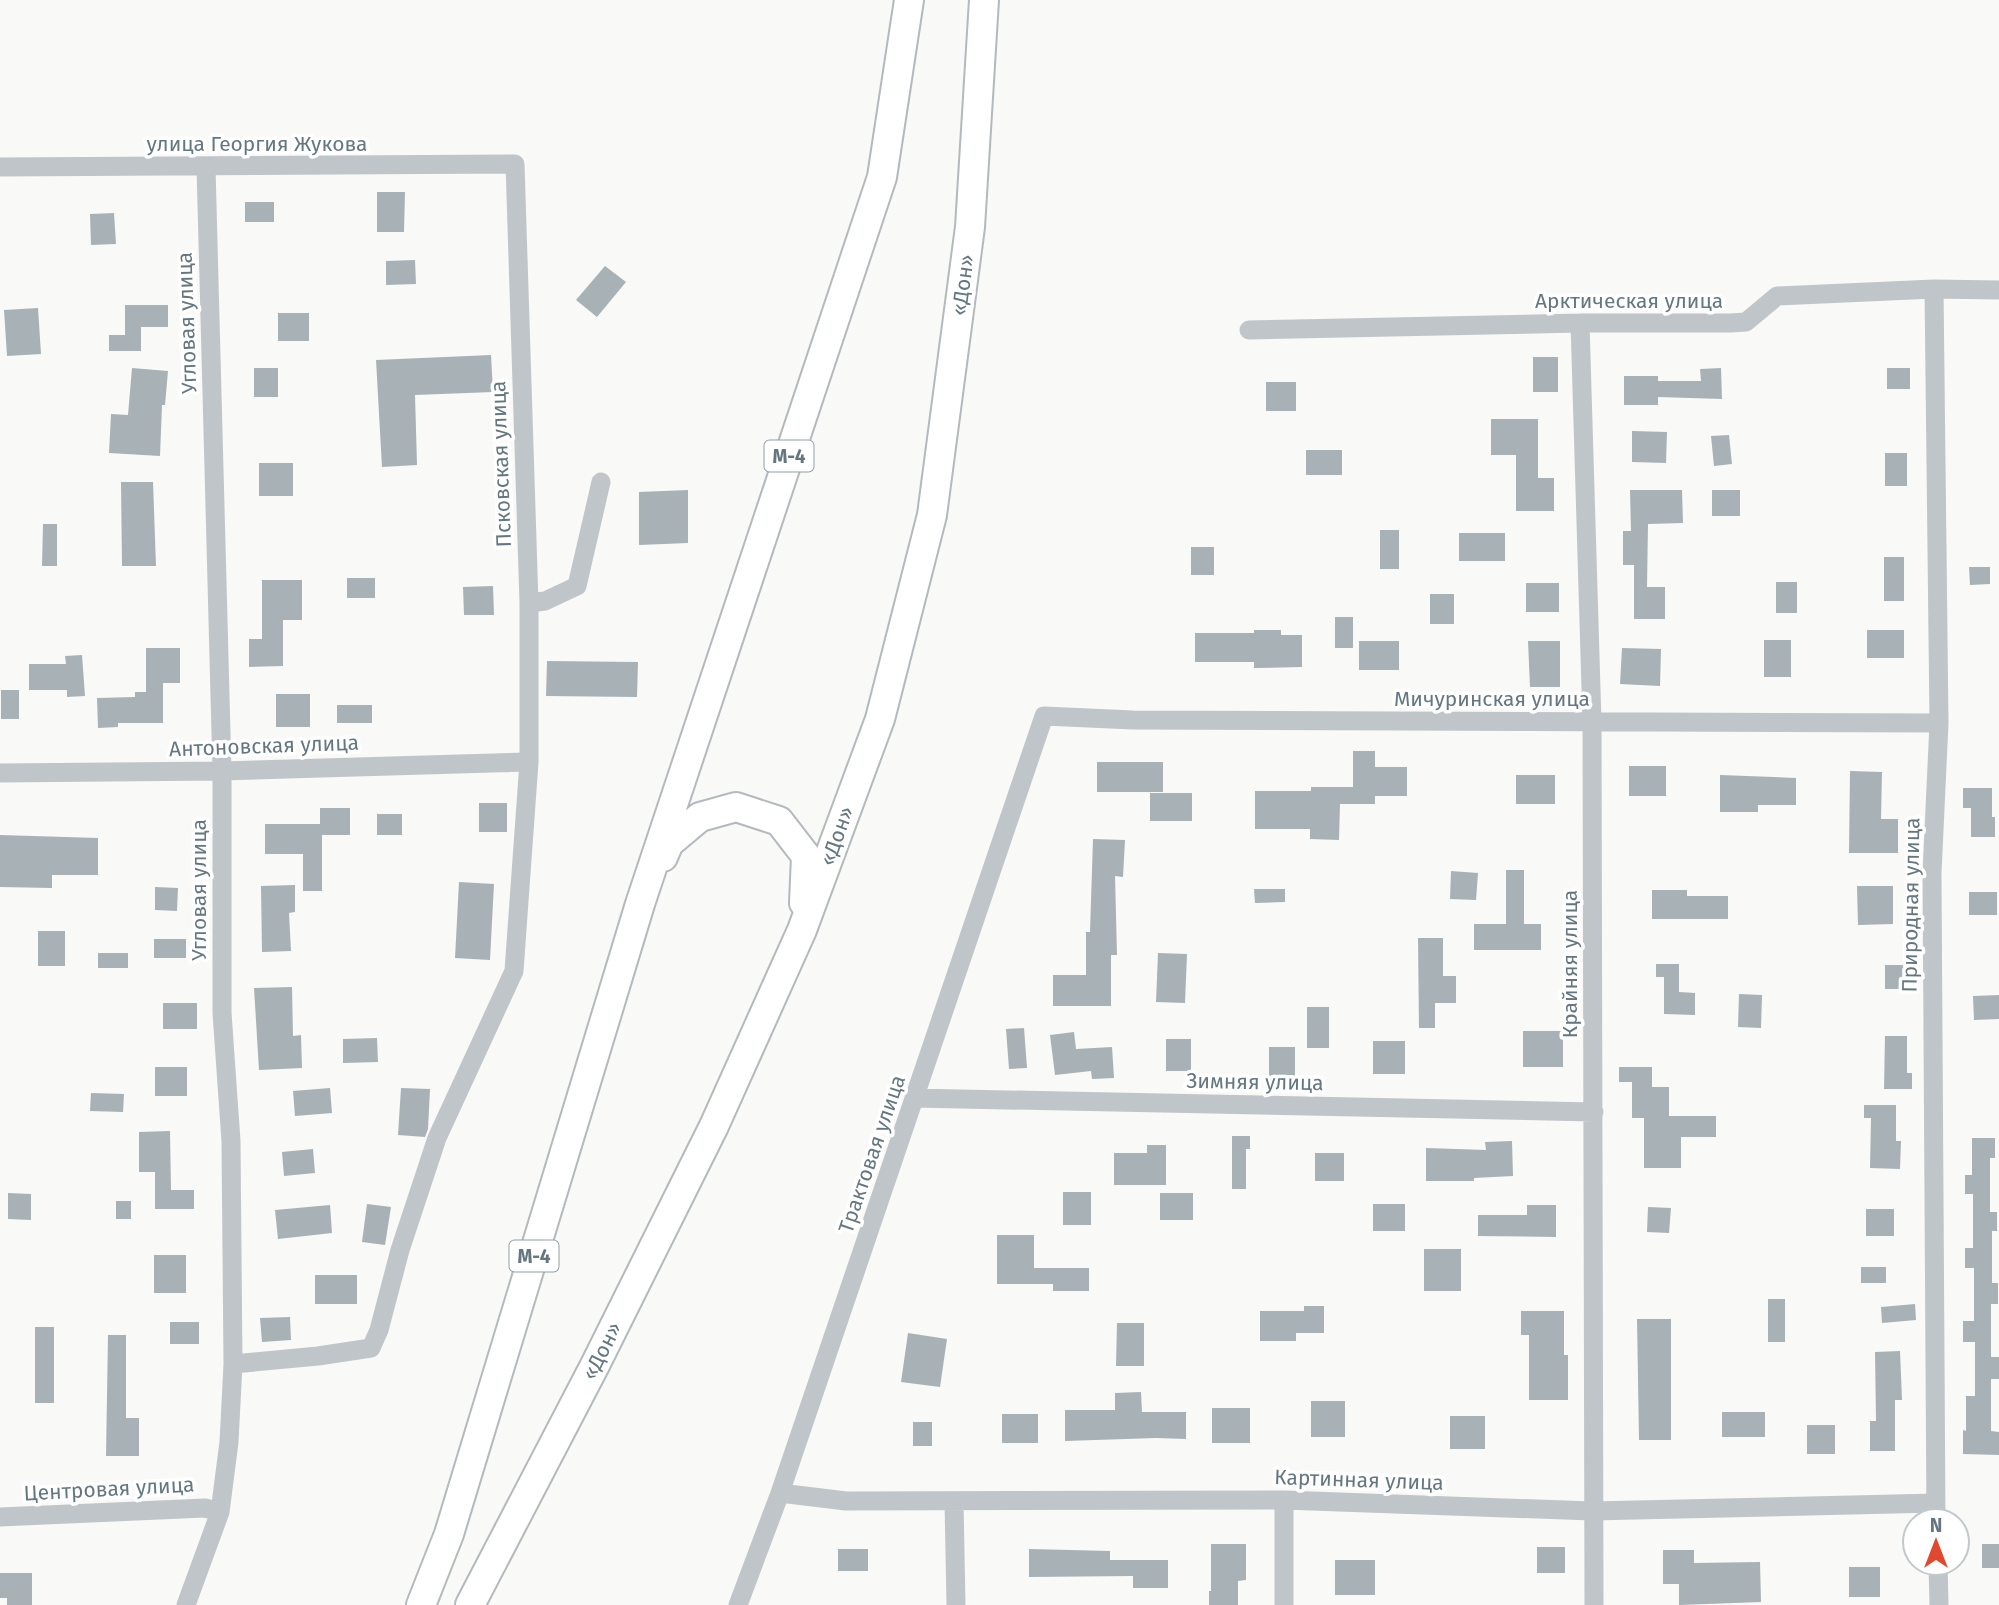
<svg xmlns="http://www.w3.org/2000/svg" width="1999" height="1605" font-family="'Fira Sans',sans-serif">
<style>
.building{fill:#a7b1b6}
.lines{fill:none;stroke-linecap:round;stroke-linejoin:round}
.highway-casing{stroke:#b3b9bc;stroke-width:32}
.minor{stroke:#c0c5c9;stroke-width:19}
.highway{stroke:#fff;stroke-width:28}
.labels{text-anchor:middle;stroke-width:7;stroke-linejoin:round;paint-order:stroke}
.shield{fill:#fff;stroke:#92a0a7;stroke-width:2}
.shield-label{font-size:19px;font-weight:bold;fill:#647781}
.street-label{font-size:21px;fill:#647781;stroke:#fff}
</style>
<rect width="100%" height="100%" fill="#f9f9f7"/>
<path class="building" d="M377 192H405L404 232H377Z
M245 202H274V222H245Z
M114 213 116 244 91 245 90 214Z
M415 260 416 284 386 285V261Z
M605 266 626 282 597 317 576 300Z
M125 305H168V327H141V351H109V335H125Z
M38 308 41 354 7 356 4 310Z
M278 313H309V341H278Z
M491 355 493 392 415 395 417 465 382 467 376 360Z
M1533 357H1558V392H1533Z
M132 368 168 371 165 405H162L160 456 109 453 111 414 128 415Z
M254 368H278V397H254Z
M1721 368 1722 399 1658 397V405H1624V376H1658V381H1701L1700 369Z
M1887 368H1910V389H1887Z
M1266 382H1296V411H1266Z
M1491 419H1538V478H1554V511H1516V455H1491Z
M1632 431 1667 432 1666 463 1632 462Z
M1729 435 1732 464 1714 466 1711 436Z
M1306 450H1342V475H1306Z
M1885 453H1907V486H1885Z
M259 463H293V496H259Z
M121 482H153L156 566H122Z
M688 490V543L639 545V492Z
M1630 490H1682L1683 523 1648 524 1647 587H1665V619H1634V565H1623V531H1631Z
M1712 490H1740V516H1712Z
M43 524H57V566H42Z
M1380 530H1399V569H1380Z
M1459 533H1505V561H1459Z
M1191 547H1214V575H1191Z
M1884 557H1904V601H1884Z
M1969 567H1990V584L1970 585Z
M347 578H375V598H347Z
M262 580H302V620H283V666L249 667V639H262Z
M1776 582H1797V613H1776Z
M1526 583H1559V612H1526Z
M493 586 494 615H464L463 587Z
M1430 594H1454V624H1430Z
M1335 617H1353V648H1335Z
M1254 630H1281V635H1302V667L1254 668V662H1195V633H1254Z
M1867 630H1904V658H1867Z
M1764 640H1791V677H1764Z
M1359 641H1399V670H1359Z
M1528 641H1560V687H1530Z
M146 648H180V683H163V723H118V727L98 728 97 698 135 697V692H146Z
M1622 648 1661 649 1660 686 1620 684Z
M82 655 85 696 67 697V690H29V664H66L65 656Z
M547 661 638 662 637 697 546 696Z
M1 690H19V719H1Z
M276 694H310V727H276Z
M337 705H372V723H337Z
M1353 751H1375V767H1407V796H1375V804H1340L1339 840 1310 839V829H1255V791H1311V787H1353Z
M1097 762H1163V792H1097Z
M1629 766H1666V796H1629Z
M1850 771 1882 772 1881 819H1898V853H1849Z
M1516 775H1555V804H1516Z
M1720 775 1796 778V805H1758V812H1720Z
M1963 788H1992V817H1995V837H1971V808H1963Z
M1150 793H1192V821H1150Z
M479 803H507V832H479Z
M320 808H350V835H322V891H303V854H265V824H320Z
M377 814H402V835H377Z
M0 835 98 838V875H52V888L0 887Z
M1093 839 1125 840 1123 877 1115 876 1117 955H1111V1006H1053V975H1086V932H1090Z
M1506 870H1524V924H1541V950H1474V924H1506Z
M1451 871 1478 873 1476 900 1450 899Z
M459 882 494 884 490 960 455 958Z
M295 885V912L289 913 291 951 262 952 261 886Z
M1857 886H1893V924L1858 925Z
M155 887 178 888 177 911 155 910Z
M1254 889H1285V902L1255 903Z
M1652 890H1687V896H1728V919H1652Z
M1969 892H1997V915H1969Z
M38 931H65V966H38Z
M1418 938H1443V976H1456V1003H1435V1028H1419Z
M154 939H186V958H154Z
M98 953H128V968H98Z
M1158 953 1187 954 1185 1003 1156 1002Z
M1656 964H1679V992L1695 993V1015L1664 1014V977H1656Z
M1885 965H1907V989H1885Z
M292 987 293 1036 301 1035 302 1068 259 1070 254 988Z
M1739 994 1762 995 1761 1028 1738 1027Z
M1999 995V1019L1974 1020 1973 996Z
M163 1003H197V1029H163Z
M1307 1007H1329V1048H1307Z
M1024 1028 1027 1068 1009 1069 1006 1029Z
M1523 1031H1563V1067H1523Z
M1074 1032 1076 1049 1112 1047 1114 1078 1092 1079 1091 1071 1055 1075 1050 1035Z
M1885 1036H1907V1073H1912V1089H1884Z
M377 1038 378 1062 343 1063V1039Z
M1166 1039H1191V1071H1166Z
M1373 1041H1405V1074H1373Z
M1269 1047H1295V1076H1269Z
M155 1067H187V1096H155Z
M1619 1067H1652V1087H1669V1116H1716V1137H1681V1168H1644V1118H1632V1082H1619Z
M330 1088 332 1113 295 1116 293 1091Z
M401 1088 430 1089 428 1129 425 1137 398 1135Z
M91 1093 124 1094 123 1112 90 1111Z
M1864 1105H1896V1141H1901L1900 1169 1870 1168 1871 1118H1864Z
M170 1131 171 1190H194V1209H155V1172H139V1132Z
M1232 1136H1250V1149H1246V1189H1232Z
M1972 1138H1995V1158H1990V1212H1997V1231H1992V1283H1998V1304H1991V1357H1999V1379H1991V1431L1999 1432V1455L1963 1454V1430L1966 1431V1396H1975V1342H1963V1321H1974V1268H1965V1248H1973V1194H1965V1175H1972Z
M1512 1141 1513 1176 1474 1178V1181H1426V1148L1486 1150 1485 1142Z
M1147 1145H1166V1185H1114V1153H1147Z
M313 1149 315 1173 284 1176 282 1152Z
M1315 1153H1344V1181H1315Z
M1063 1192H1091V1225H1063Z
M8 1193 31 1194V1220L8 1219Z
M1160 1193H1193V1220H1160Z
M116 1201H131V1219H116Z
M367 1204 391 1207 385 1245 362 1242Z
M1373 1204H1405V1231H1373Z
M330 1205 332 1233 278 1239 275 1210Z
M1527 1205H1556V1237L1478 1236V1215H1527Z
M1648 1207 1671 1208 1669 1233 1647 1232Z
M1866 1209H1894V1236H1866Z
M997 1235H1034V1268H1089V1291H1053V1284H997Z
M1424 1249H1461V1291H1424Z
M154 1255H186V1293H154Z
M1861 1267H1886V1283H1861Z
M315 1275H357V1304H315Z
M1768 1299H1785V1342H1768Z
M1915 1304 1916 1320 1882 1323 1881 1307Z
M1304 1306H1324V1333H1296V1341H1260V1311H1304Z
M1521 1311H1564V1355H1568V1400H1529V1335H1521Z
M290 1317 291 1340 262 1342 260 1318Z
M1637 1319H1671V1440H1639Z
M170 1322H199V1344H170Z
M1117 1323H1144V1366H1116Z
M35 1327H54V1403H35Z
M908 1333 947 1339 940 1387 901 1382Z
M108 1335H126V1418H139V1456H106Z
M1900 1351 1902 1400H1895V1451H1870V1421H1876L1875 1352Z
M1141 1392 1142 1412H1186V1439L1156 1438 1065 1441V1410H1115V1393Z
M1311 1401H1345V1437H1311Z
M1212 1408H1250V1443H1212Z
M1722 1412H1765V1437H1722Z
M1002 1414H1038V1443H1002Z
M1450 1416H1485V1449H1450Z
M913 1422H932V1446H913Z
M1807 1425H1835V1454H1807Z
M1211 1544H1246V1580L1238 1581V1605H1209V1591H1211Z
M1982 1544H1999V1568H1982Z
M1537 1547H1565V1573H1537Z
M838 1549H868V1571H838Z
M1029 1549 1110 1551V1560H1168V1588H1133V1576L1029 1577Z
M1663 1550H1694V1563L1760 1562 1761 1602 1679 1605V1584H1663Z
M1335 1560H1375V1595H1335Z
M1849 1567H1880V1597H1849Z
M0 1573H32V1605H7V1598H0Z"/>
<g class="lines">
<g class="highway-casing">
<path id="highway" d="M663 857 669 843 700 817 736 807 779 821 806 856 804 903
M421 1605 449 1534 640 904 882 177 909 0
M470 1605 595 1365 714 1126 802 930 880 719 932 515 970 227 984 0"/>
</g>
<path class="minor" d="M0 167 515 164 529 603V762L514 971 437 1138 400 1250 379 1330 371 1348 318 1356 233 1364
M1934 289 1939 723 1932 873 1936 1521
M1580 323 1592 722 1594 1605
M1249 330 1580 323H1731L1746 322 1777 296 1934 289 1999 290
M529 603 545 601 577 586 601 482
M0 773 222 771 529 762
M914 1098 1594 1112
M780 1493 846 1501 1284 1500 1592 1511 1936 1503
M954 1501 956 1605
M0 1517 205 1508 220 1512
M1938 1563 1939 1605
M186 1605 220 1512 229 1442 233 1364 231 1141 222 1013V771L206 167
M738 1605 780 1493 1044 716 1133 720 1939 723
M1284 1605V1500"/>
<use href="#highway" class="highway"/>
</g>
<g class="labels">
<g class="shield">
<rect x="764.5" y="440.5" width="49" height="31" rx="5"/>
<rect x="509.5" y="1240.5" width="49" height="31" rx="5"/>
</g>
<g class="shield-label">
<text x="789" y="463">М-4</text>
<text x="534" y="1263">М-4</text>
</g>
<g class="street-label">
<text x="257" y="151">улица Георгия Жукова</text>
<text transform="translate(963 285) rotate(-82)" y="7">«Дон»</text>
<text x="1629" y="308">Арктическая улица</text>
<text transform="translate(187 323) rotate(-92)" y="7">Угловая улица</text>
<text transform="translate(501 464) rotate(-92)" y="7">Псковская улица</text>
<text x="1492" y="706">Мичуринская улица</text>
<text transform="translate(264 746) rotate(-2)" y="7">Антоновская улица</text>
<text transform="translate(837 836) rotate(-70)" y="7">«Дон»</text>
<text transform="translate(199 890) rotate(-90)" y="7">Угловая улица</text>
<text transform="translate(1911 905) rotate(-89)" y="7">Природная улица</text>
<text transform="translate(1570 964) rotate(-90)" y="7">Крайняя улица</text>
<text transform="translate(1255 1082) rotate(1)" y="7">Зимняя улица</text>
<text transform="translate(872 1154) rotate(-71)" y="7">Трактовая улица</text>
<text transform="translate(602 1351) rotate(-63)" y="7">«Дон»</text>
<text transform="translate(1359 1480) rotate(2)" y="7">Картинная улица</text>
<text transform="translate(109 1489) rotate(-3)" y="7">Центровая улица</text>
</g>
</g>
<g transform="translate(1936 1542)"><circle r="33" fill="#ffffff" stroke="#c1c9cd" stroke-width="2"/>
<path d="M0-5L12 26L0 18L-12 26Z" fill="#e0492f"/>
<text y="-10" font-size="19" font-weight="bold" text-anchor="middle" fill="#647781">N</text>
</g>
</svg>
